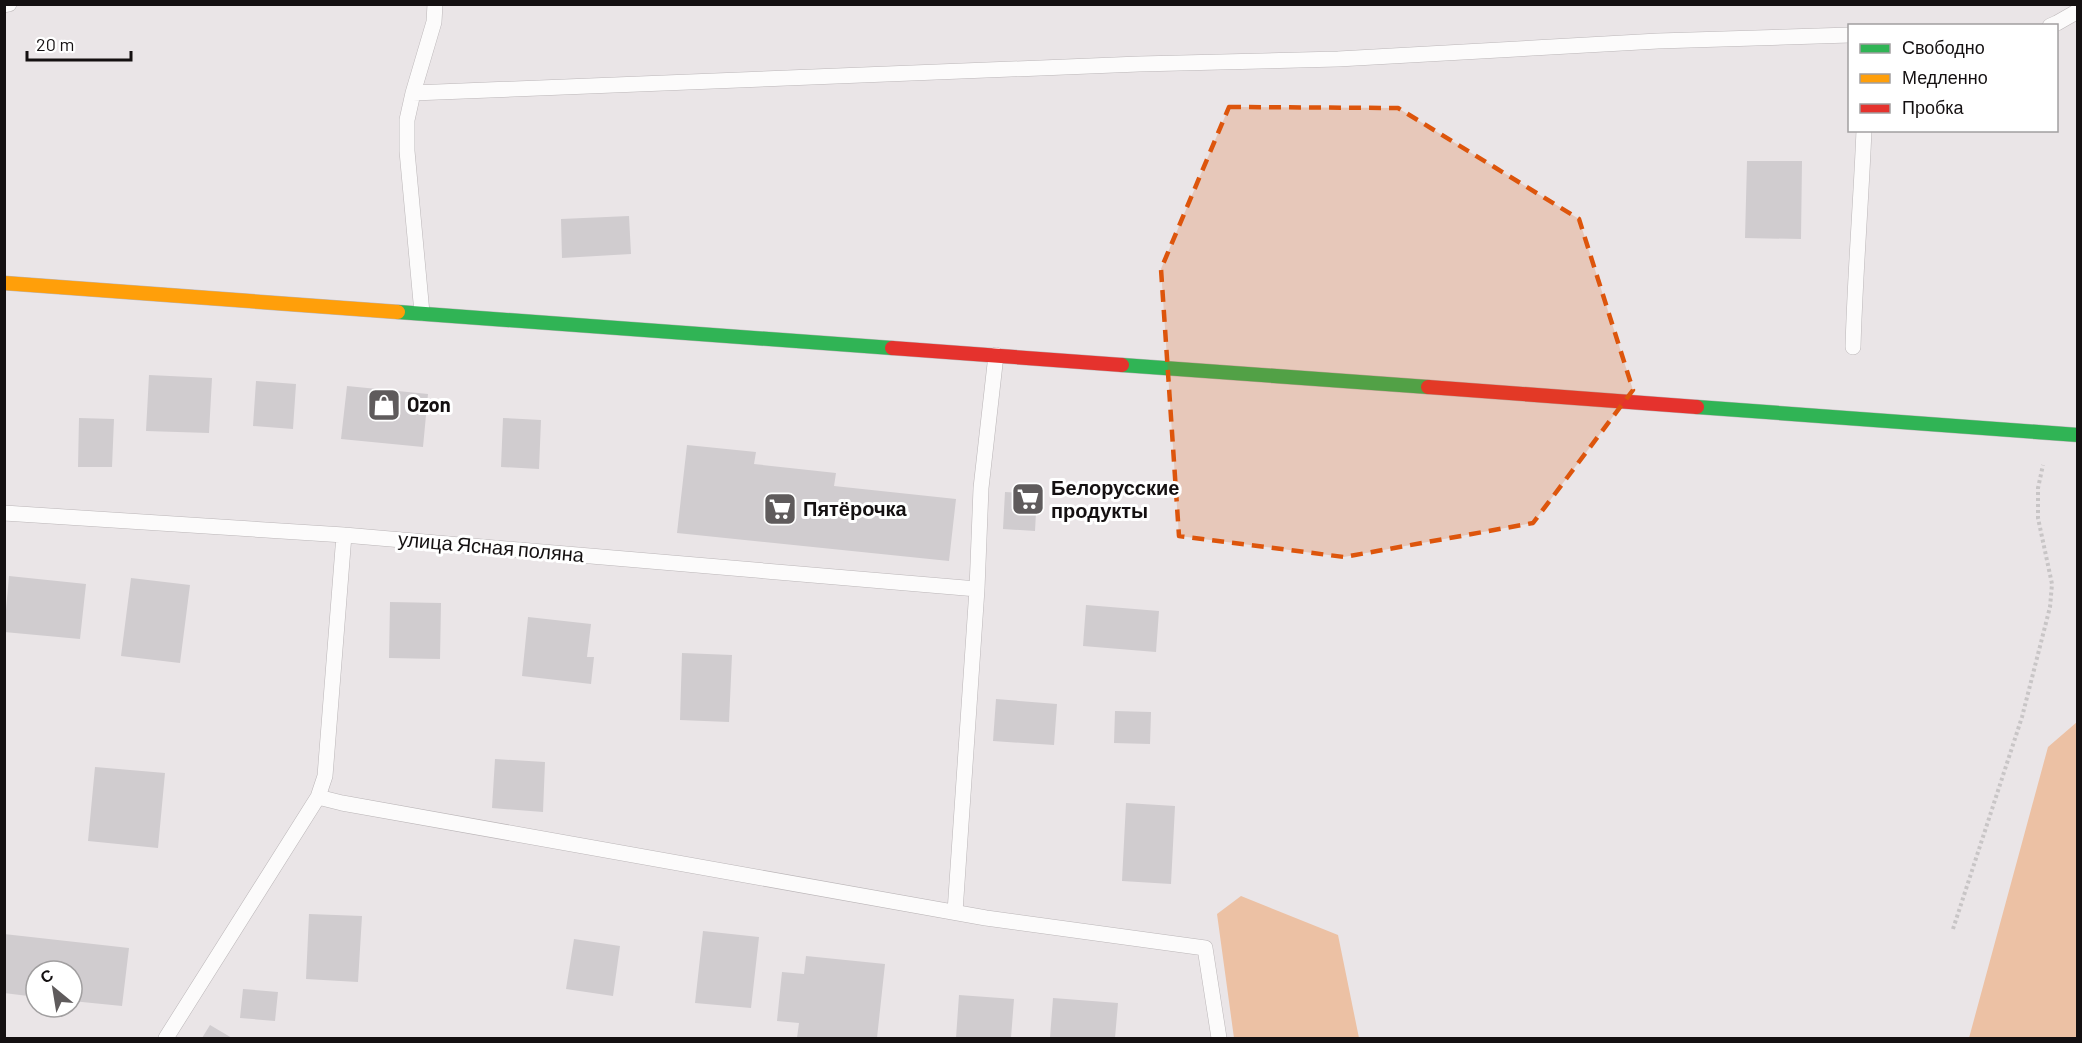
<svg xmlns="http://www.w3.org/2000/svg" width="2082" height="1043" font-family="Barlow,sans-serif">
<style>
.forest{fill:#ecc1a4}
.building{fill:#d0cccf}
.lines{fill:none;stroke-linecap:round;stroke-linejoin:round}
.lane-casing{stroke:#bbb6b8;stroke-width:16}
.fast-casing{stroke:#bbb6b8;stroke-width:15}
.slow-casing{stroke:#bbb6b8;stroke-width:15}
.jam-casing{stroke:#bbb6b8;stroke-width:15}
.path{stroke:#c8c5c6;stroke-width:4;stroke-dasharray:3 3;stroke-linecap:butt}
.lane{stroke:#fcfbfb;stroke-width:15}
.fast{stroke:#30b455;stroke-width:14}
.slow{stroke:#ff9f0a;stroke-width:14}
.jam{stroke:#e5322d;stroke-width:14}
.marked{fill:#dd550c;fill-opacity:0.2;stroke:#dd550c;stroke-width:4.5;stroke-dasharray:12 8;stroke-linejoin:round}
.labels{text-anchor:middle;stroke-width:6;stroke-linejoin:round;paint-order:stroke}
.poi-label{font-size:20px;font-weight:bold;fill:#141011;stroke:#fff;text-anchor:start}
.street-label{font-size:20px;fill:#141011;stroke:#fff}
</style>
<rect width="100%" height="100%" fill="#eae5e7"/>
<path class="forest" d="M2077 722V1038H1969L2048 747Z
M1241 896 1338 935 1359 1038H1234L1217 914Z"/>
<path class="building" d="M1747 161H1802L1801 239 1745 238Z
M629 216 631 254 562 258 561 219Z
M149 375 212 378 209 433 146 431Z
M256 381 296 384 293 429 253 426Z
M347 386 428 394 423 447 341 439Z
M79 418 114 419 112 467H78Z
M503 418 541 420 539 469 501 467Z
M687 445 756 452 754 464 836 473 834 486 956 499 949 561 677 533Z
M1005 492 1037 494 1035 531 1003 529Z
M9 576 86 584 80 639 4 632Z
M131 578 190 585 180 663 121 656Z
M390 602 441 603 440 659 389 658Z
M1086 605 1159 611 1156 652 1083 646Z
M528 617 591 624 587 657H594L591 684 522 676Z
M682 653 732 655 729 722 680 720Z
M996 699 1057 704 1054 745 993 741Z
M1115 711 1151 712 1150 744 1114 743Z
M495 759 545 762 543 812 492 808Z
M95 767 165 773 158 848 88 841Z
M1126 803 1175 806 1171 884 1122 881Z
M309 914 362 916 358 982 306 979Z
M703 931 759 937 751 1008 695 1003Z
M4 934 129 948 122 1006 72 1001V971H36V997L4 993Z
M574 939 620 946 613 996 566 989Z
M806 956 885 964 877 1038H797L799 1023 777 1021 782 972 804 974Z
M243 989 278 992 275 1021 240 1018Z
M959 995 1014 999 1011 1038H956Z
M1053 998 1118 1003 1115 1038H1050Z
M210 1025 232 1038H202Z"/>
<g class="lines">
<g class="lane-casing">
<path id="lane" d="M4 5 9 4
M2050 26 2057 23 2078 11
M413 93 1139 64 1338 59 1658 41 1850 35
M422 313 407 151V120L413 93 434 22 435 4
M1853 347C1855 275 1861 203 1864 130
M4 513 344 535 977 589
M318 797 342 803 986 918 1205 948 1219 1038
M955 912 977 589 981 488 996 355
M166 1038 318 797 325 776 344 535"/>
</g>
<g class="fast-casing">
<path id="fast" d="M398 312 892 348
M1122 365 1428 387
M1697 407 2078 435"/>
</g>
<g class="slow-casing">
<path id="slow" d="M4 283 398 312"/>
</g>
<g class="jam-casing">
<path id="jam" d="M892 348 1122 365
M1428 387 1697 407"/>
</g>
<path class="path" d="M1953 929 2022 717 2050 607 2052 584 2038 518V488L2043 465"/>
<use href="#lane" class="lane"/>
<use href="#fast" class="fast"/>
<use href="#slow" class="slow"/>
<use href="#jam" class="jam"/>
</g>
<path class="marked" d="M1229 107 1398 108 1579 219 1633 390 1533 523 1344 557 1179 536 1161 269Z"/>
<defs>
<g id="shop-square" transform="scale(1.725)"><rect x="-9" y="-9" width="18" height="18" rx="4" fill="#5f5b5c" stroke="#fff"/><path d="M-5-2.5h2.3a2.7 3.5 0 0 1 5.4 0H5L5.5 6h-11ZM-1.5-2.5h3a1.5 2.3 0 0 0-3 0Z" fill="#fff"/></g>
<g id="supermarket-square" transform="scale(1.725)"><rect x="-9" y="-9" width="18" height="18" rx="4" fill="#5f5b5c" stroke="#fff"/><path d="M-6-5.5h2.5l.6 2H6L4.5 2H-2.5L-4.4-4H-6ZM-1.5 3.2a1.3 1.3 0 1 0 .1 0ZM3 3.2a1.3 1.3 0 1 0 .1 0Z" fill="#fff"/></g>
</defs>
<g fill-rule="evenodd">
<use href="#shop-square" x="384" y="405"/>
<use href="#supermarket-square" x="1028" y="499"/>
<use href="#supermarket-square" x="780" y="509"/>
</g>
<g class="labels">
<g class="poi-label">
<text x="407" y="412">Ozon</text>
<text x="1051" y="495">Белорусские<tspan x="1051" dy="23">продукты</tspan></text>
<text x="803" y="516">Пятёрочка</text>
</g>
<g class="street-label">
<text transform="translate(491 547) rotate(5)" y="7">улица Ясная поляна</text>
</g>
</g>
<rect width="2082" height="1043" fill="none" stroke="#141011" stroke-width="12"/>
<rect x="1848" y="24" width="210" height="108" fill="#ffffff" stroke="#a19fa0" stroke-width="1.5"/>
<rect x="1860" y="44" width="30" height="9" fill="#30b455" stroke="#a19fa0" stroke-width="1.5"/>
<text x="1902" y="54" font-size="18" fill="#141011">Свободно</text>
<rect x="1860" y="74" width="30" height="9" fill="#ff9f0a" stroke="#a19fa0" stroke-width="1.5"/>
<text x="1902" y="84" font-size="18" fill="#141011">Медленно</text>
<rect x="1860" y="104" width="30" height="9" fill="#e5322d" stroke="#a19fa0" stroke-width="1.5"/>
<text x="1902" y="114" font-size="18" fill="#141011">Пробка</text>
<g transform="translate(54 989) rotate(330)"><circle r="28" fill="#ffffff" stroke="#a19fa0" stroke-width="1.5"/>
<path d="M0-4.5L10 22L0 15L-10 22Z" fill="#5f5b5c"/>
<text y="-9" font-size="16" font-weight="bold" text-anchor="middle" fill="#141011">С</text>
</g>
<path d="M27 51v9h104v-9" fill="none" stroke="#141011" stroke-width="3"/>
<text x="36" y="51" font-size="18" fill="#141011" stroke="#ffffff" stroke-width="4.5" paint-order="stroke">20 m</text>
</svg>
